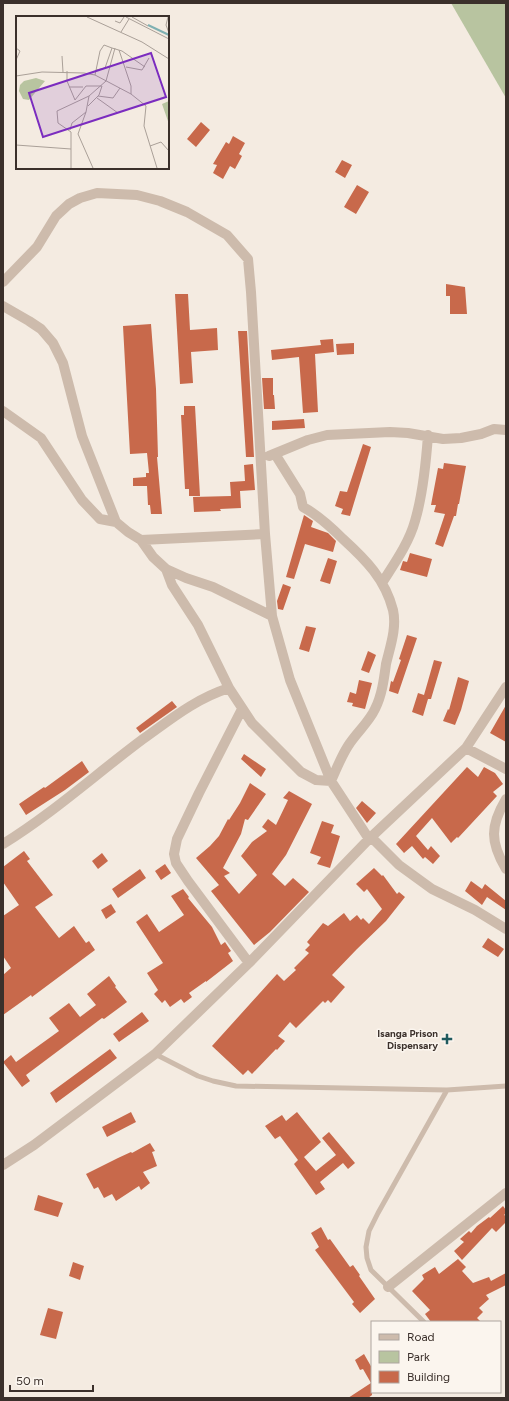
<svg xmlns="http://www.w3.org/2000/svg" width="509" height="1401" font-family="Figtree,sans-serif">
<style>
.green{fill:#b8c4a0}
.building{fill:#c8694b}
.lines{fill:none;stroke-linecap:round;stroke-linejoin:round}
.service{stroke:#cdbbac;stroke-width:5}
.minor{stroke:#cdbbac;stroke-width:10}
.poi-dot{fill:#1f5a5e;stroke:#fbf5ee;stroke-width:1.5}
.labels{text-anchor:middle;stroke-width:3;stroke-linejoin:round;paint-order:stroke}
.poi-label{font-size:10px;font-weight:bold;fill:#3b302b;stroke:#fbf5ee;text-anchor:end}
.inset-river{fill:none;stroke:#7fb0b2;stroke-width:2}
.inset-road{fill:none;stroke:#aaa098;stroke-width:1}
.view{fill:#7b2cbf;fill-opacity:0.15;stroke:#7b2cbf;stroke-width:2}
.inset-edge{fill:none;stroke:#3b302b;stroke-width:2}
</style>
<rect width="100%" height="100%" fill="#f4ebe1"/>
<path class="green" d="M451 3H506V98Z"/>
<path class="building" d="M201 122 210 130 196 147 187 139Z
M233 136 245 143 239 154 242 156 235 169 230 166 223 179 213 173 217 165 213 164 226 142 229 144Z
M342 160 352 165 345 178 335 172Z
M357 185 369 192 356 214 344 207Z
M446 284 465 287 467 314H450V296H446Z
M175 294H188L190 330 217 328 218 350 191 352 193 383 180 384Z
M151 324 156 389 158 457H157L162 514H151L150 505H148L147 486H133V478L146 477V473H149L147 453 130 454 123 326Z
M238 331H247L254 457H246Z
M333 339 334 352 315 354 318 412 303 413 299 357 272 360 271 350 321 345 320 340Z
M354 343V354L337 355 336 344Z
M262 378H273V395H274L275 409H264Z
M184 406H195L200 496H189V489H185L181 415H184Z
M304 419 305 428 272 430V421Z
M363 444 371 447 350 516 341 514 343 509 335 506 340 491 347 492Z
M444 463 466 466 459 504H458L456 516H454L443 547 435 544 445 514 434 512 436 505H431L438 468 443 469Z
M253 464 255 490 240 491 241 508 220 509 221 511 194 512 193 497 231 496 230 482 245 481 244 465Z
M304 515 313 521 311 527 328 533 336 541 333 552 305 544 294 579 286 577Z
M410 553 432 559 427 577 400 570 403 561 407 562Z
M328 558 337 561 330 584 320 581Z
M283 584 291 587 283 610 278 609 277 601Z
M306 626 316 628 309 652 299 649Z
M407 635 417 638 398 694 389 691 391 681 393 682 401 660 399 659Z
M368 651 376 655 369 673 361 670Z
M434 660 442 662 431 699H428L423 716 412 712 418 693 424 695Z
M458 677 469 681 461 710 455 725 443 721 448 709 449 710Z
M359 680 372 683 365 709 352 706 353 703 347 702 350 692 356 694Z
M172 701 177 707 140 733 136 728Z
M506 705V742L490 733Z
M244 754 266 769 261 777 241 759Z
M82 761 89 772 65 790 26 815 19 804 44 787 45 788Z
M467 767 478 777 484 767 495 773 503 784 493 792 497 796 458 838 457 837 451 843 432 818 416 836 428 850 431 846 440 856 433 864 425 857 423 859 412 846 404 853 396 844Z
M250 783 266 794 248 820 245 819 241 834 223 868 230 873 224 876 239 894 257 875 241 856 252 842 267 831 262 827 268 819 276 825 288 800 283 798 289 791 312 804 286 855 272 874 285 886 293 878 309 892 270 932 254 945 211 891 219 885 196 858 210 846 219 836 228 819 229 820 240 803Z
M362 801 376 813 367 823 356 808Z
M322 821 334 825 331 833 340 836 330 868 317 864 321 857 310 853Z
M24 851 30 859 27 861 53 895 35 907 59 938 74 926 86 943 89 941 95 950 32 997 31 995 3 1015V975L11 968 3 956V916L19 905 3 882V867Z
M102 853 108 861 98 869 92 861Z
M165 864 171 873 161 880 155 871Z
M374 868 382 876 383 875 397 894 399 892 405 897 386 921 357 949 332 975 345 987 331 1003 328 1000 325 1003 323 1001 296 1028 290 1022 278 1036 285 1041 277 1050 276 1049 252 1074 248 1070 243 1075 212 1046 277 974 284 981 296 970 294 968 309 953 305 950 310 945 307 942 323 923 328 926 344 913 350 921 357 915 361 920 363 918 369 924 382 909 367 889 364 892 356 884Z
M140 869 146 878 118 898 112 889Z
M471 881 482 889 485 884 506 901V910L487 897 482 905 465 891Z
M183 889 189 897 188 898 212 927 221 945 225 942 231 951 228 953 233 961 206 982V981L189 993 192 997 184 1003 181 999 170 1007 165 1000 162 1003 154 994 158 990 147 973 163 963 136 922 147 914 159 932 184 915 171 896Z
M111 904 116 912 106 919 101 910Z
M488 938 504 949 498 957 482 947Z
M109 976 116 986 115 987 127 1002 104 1019 102 1018 26 1075 30 1081 22 1087 3 1062 11 1055 16 1062 59 1031 49 1018 69 1003 80 1017 96 1005 87 994Z
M142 1012 149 1021 119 1042 113 1034Z
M110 1049 117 1058 56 1103 50 1093Z
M131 1112 136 1122 107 1137 102 1127Z
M297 1112 321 1142 304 1157 316 1171 336 1155 322 1138 329 1132 355 1163 348 1169 343 1163 320 1182 325 1189 316 1195 294 1164 298 1160 280 1136 275 1139 265 1126 282 1115 286 1121Z
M150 1143 155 1151 152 1152 157 1166 143 1172 150 1183 141 1190 139 1186 116 1201 112 1194 104 1198 98 1187 94 1189 86 1174 118 1158 131 1152 132 1153Z
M38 1195 63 1203 58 1217 34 1210Z
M503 1206 506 1210V1213L504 1215 506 1216V1222L496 1232 492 1228 462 1260 454 1251 464 1242 460 1239 469 1231 471 1233 477 1226 489 1217 490 1218Z
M321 1227 328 1240 330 1239 350 1267 353 1265 360 1275 359 1276 375 1299 360 1313 352 1304 354 1302 315 1250 319 1247 311 1233Z
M458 1259 466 1267 462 1271 473 1283 489 1277 491 1281 506 1273V1285L486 1295 489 1299 479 1308 483 1312 477 1318 481 1322H431L425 1314 430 1310 412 1291 424 1279 422 1275 435 1267 439 1274Z
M73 1262 84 1266 80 1280 69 1276Z
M48 1308 63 1312 56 1339 40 1335Z
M364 1354 372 1368V1395L368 1398H348L371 1383 363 1369 360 1370 355 1360Z"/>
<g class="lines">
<path class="service" d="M155 1054 198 1076 213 1081 236 1086 447 1090 506 1086
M424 1322 371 1270 367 1258 366 1247 369 1231 378 1213 447 1090"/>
<path class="minor" d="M3 282 37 247 56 216 69 204 80 198 97 193 137 195 160 201 187 212 227 235 248 259 251 292 265 534 272 616 290 680 331 781 369 839
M3 306 29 321 41 329 53 343 63 363 82 436 116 522 128 532 141 540 153 557 166 569 186 578 213 587 272 616
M3 411 41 438 82 500 100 519 116 522
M269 456 308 440 327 435 390 432 408 433 443 439 461 438 481 434 494 429 506 430
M141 540 265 534
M166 569 172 585 198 625 229 688 252 723 301 772 316 780 331 781C337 768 342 754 350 743 358 731 369 722 375 709 382 695 384 679 386 664 390 647 397 628 393 610 385 579 366 560 343 539 330 526 318 515 303 507L300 494 275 454
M382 583C394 564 409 543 415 521 423 494 426 463 428 435
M242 709 199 793 177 839 174 854 176 863 188 881 249 963
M466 748 506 769
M506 799C490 826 490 842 506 869
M371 837 399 865 432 889 475 910 506 929
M3 844C53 813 96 774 143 739 171 719 195 699 229 688
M3 1165 34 1145 155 1054 249 963 369 839 466 748 506 687
M388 1287 506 1193"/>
</g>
<path class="poi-dot" d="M445 1033h4v4h4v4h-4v4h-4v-4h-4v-4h4z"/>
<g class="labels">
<g class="poi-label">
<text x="438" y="1037">Isanga Prison<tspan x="438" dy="12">Dispensary</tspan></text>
</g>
</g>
<g transform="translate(16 16)">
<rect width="153" height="153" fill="#f4ebe1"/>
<path d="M20 62 29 65 13 84 7 83 3 75 4 69 8 65ZM153 85V108L146 88Z" fill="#b8c4a0"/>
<path class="inset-river" d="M132 9 153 19"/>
<path class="inset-road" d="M71 1 126 26 153 43M110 1 153 23M116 1 132 10M152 1 150 9 153 17M99 5 104 7 108 1M105 16 113 3M0 32 4 35 0 44M103 34 115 70V78M46 40 47 56M110 51 126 54 133 42M80 54 89 52 96 32 106 35 129 51M51 55V65L59 84M79 59 84 35 88 29 96 32M0 60 26 56 68 57 79 59 115 78 130 90 128 110 141 152M90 65 99 32M53 71H67M82 80 97 82 104 72M81 82 102 97M59 84 70 70H86L83 79 72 90M70 96 62 118 77 152M54 114 56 107 70 96 73 80M0 129 55 133M134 130 145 126 153 135M55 152V116L42 107 41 95 73 80 90 65"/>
<path class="view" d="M135 37 150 81 27 121 13 77Z"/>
<rect width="153" height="153" class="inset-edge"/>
</g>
<rect width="509" height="1401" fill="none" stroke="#3b302b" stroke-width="8"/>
<rect x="371" y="1321" width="130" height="72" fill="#fbf5ee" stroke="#aea6a0"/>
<rect x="379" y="1334" width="20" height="6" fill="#cdbbac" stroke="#aea6a0"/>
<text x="407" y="1341" font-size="12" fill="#3b302b">Road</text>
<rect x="379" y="1351" width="20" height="12" fill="#b8c4a0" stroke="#aea6a0"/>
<text x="407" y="1361" font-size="12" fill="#3b302b">Park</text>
<rect x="379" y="1371" width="20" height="12" fill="#c8694b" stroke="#aea6a0"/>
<text x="407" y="1381" font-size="12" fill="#3b302b">Building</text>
<path d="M10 1385v6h83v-6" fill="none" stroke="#3b302b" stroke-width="2"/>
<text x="16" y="1385" font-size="12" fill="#3b302b" stroke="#fbf5ee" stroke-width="3" paint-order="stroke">50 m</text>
</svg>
